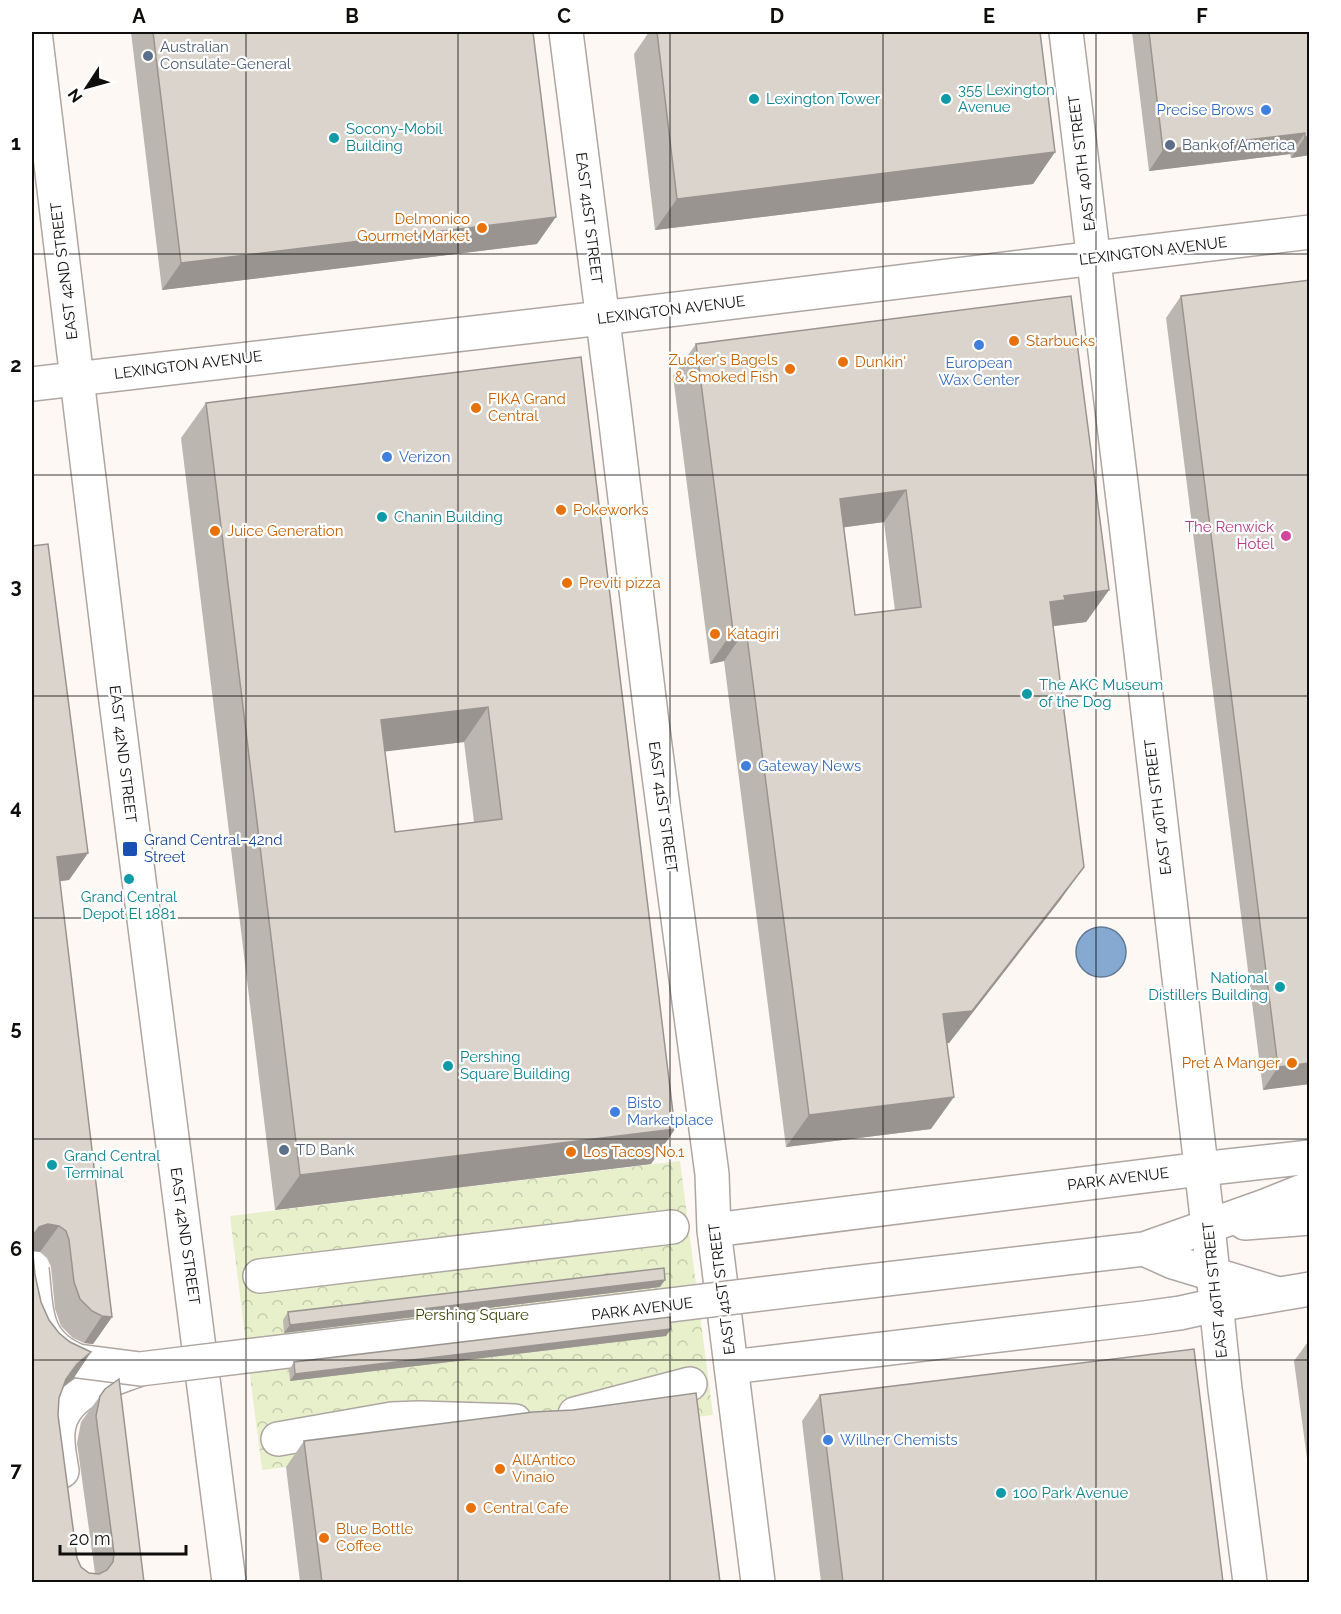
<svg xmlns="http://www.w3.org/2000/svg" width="1341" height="1614" font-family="Raleway,sans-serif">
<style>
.forest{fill:url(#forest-crowns)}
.water{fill:#85a9d0;stroke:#627a95;stroke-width:1.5}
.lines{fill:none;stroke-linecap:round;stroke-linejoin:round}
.minor-casing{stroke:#afa6a1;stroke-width:36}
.major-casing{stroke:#afa6a1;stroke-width:36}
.minor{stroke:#fff;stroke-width:33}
.major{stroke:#fff;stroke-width:33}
.major-bridge-casing{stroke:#afa6a1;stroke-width:36;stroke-linecap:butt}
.major-bridge{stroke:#fff;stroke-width:33}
.wall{fill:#bbb6af;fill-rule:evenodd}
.shaded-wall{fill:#99948f}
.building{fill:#dad4cc;stroke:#99948f;stroke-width:1.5;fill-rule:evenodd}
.grid{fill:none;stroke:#100e0c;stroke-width:1.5;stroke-opacity:0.55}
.service-dot{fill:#5c6f8a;stroke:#fff;stroke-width:2}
.culture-dot{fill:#0f9aa8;stroke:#fff;stroke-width:2}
.shop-dot{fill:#3f7fe0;stroke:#fff;stroke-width:2}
.food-dot{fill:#e8710a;stroke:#fff;stroke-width:2}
.hotel-dot{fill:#d1479c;stroke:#fff;stroke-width:2}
.transit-dot{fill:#1a4fb4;stroke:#fff;stroke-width:2}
.labels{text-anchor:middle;stroke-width:4.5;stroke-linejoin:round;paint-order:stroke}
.service-label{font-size:15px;fill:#4e5e75;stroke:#fff;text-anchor:start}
.culture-label{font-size:15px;fill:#0d838f;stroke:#fff;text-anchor:start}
.shop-label{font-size:15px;fill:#366cbe;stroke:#fff;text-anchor:start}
.street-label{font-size:15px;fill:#100e0c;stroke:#fff}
.food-label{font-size:15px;fill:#c56008;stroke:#fff;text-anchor:start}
.hotel-label{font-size:15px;fill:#b23c85;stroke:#fff;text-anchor:end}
.transit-label{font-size:15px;fill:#164399;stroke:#fff;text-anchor:start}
.park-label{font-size:15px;fill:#3a4409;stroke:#fff}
.neatline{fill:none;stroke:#100e0c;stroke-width:2}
.grid-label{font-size:20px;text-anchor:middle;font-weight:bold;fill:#100e0c}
</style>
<defs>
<pattern id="forest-crowns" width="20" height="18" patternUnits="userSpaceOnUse" patternTransform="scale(1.5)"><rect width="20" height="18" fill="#e7f0cb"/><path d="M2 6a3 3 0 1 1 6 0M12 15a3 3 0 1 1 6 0" fill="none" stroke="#c5cdad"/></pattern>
</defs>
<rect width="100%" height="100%" fill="#fef8f5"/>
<path class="forest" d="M680 1161 713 1415 262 1470 230 1216Z"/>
<path class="water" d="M1076 952a25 25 0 1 1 50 0a25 25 0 1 1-50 0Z"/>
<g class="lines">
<g class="minor-casing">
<path id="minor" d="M566 32 614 407 652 723 712 1174 714 1230 758 1582
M1066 32 1126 524 1208 1226 1225 1389 1250 1582
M714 1230 1201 1169
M260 1276 672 1227
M731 1367 1144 1318 1180 1313 1216 1305
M575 1414 690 1384
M278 1439 392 1419 419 1418 515 1421"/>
</g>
<g class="major-casing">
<path id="major" d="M35 32 115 693 229 1582
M32 384 602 318 1310 232
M1201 1169 1310 1157
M1245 1223 1310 1218
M1144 1249 1173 1262 1275 1293
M827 1286 1144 1249 1265 1206 1310 1188
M1216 1305 1310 1289
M62 1471C60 1458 57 1445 58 1433 60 1392 109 1381 140 1369"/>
</g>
<use href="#minor" class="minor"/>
<use href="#major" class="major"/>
<g class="major-bridge-casing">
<path id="major-bridge" d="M32 1269C37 1312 33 1343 78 1361L140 1369 827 1286"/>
</g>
<use href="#major-bridge" class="major-bridge"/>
</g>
<path class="wall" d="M131 32H533L537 244 162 290Z
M649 32H1040L1055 152 1033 184 655 230 634 54Z
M1132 32H1310V155L1291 158 1290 154 1149 171Z
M1310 280V1084L1263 1090 1166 318 1181 296Z
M696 344 1109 590 1086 622 1053 626 1061 899 949 1043H947L931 1129 786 1147 724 661 710 664 673 376ZM884 522 895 611 855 615 844 527Z
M581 357 675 1129 651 1164 275 1210 181 438 206 403ZM464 742 474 822 395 832 385 751Z
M32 546 88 853 69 880 60 881 112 1317 93 1344 84 1343 73 1338 61 1326 55 1309 51 1267 47 1258 40 1252 33 1251 35 1275 41 1302 49 1320 59 1333 70 1342 91 1352 73 1379 64 1386 59 1398 58 1415 77 1558 81 1567 89 1573H95L77 1443 81 1422 100 1396 144 1582H32Z
M660 1287 284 1333 283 1320 288 1312Z
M671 1329 666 1336 290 1381 289 1370 294 1362Z
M1310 1339V1481L1294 1361Z
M820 1395 1223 1582H821L802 1421Z
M304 1441 720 1582H300L286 1467Z"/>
<path class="shaded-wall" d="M1305 133 1290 154 1149 171 1163 150Z
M1305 137H1310V155L1291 158Z
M1055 152 1033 184 655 230 677 199Z
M556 217 537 244 162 290 181 263Z
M906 490 884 522 817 531 840 499Z
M1109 590 1086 622 1046 627 1050 602 1064 596Z
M746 629 724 661 710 664 733 631Z
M488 707 464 742 357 755 381 720Z
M88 853 69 880 38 884 57 857Z
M1084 867 1061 899 949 1043 921 1046 943 1014Z
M1310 1063V1084L1263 1090 1278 1067Z
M954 1097 931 1129 786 1147 809 1115Z
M675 1129 651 1164 275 1210 300 1175Z
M48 1224 59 1226 40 1252 32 1251V1238L39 1227Z
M665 1280 660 1287 284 1333 290 1325Z
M102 1316 112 1317 93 1344 84 1343Z
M671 1329 666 1336 290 1381 295 1374Z
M91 1352 73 1379 59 1390 77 1364Z"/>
<path class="building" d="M153 32H533L556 217 181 263Z
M657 32H1040L1055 152 677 199Z
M1149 32H1310V137H1305V133L1163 150Z
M1310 280V1063L1278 1067 1181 296Z
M1071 296 1109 590 1064 596 1065 600 1050 602 1084 867 972 1011 943 1014 954 1097 809 1115 746 629 733 631 696 344ZM906 490 921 607 855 615 840 499Z
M581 357 675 1129 300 1175 206 403ZM488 707 502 819 395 832 381 720Z
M48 544 88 853 57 857 112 1317 102 1316 92 1311 80 1299 74 1282 69 1240 66 1231 59 1226 48 1224 39 1227 34 1234 32 1244 35 1275 41 1302 49 1320 59 1333 70 1342 91 1352 77 1364 66 1379 59 1398 58 1415 77 1558 81 1567 89 1573 99 1574 107 1570 113 1562 114 1553 96 1416 100 1396 105 1389 119 1379 144 1582H32V546Z
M664 1268 665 1280 290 1325 288 1312Z
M670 1317 671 1329 295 1374 294 1362Z
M1194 1349 1223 1582H843L820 1395Z
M696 1393 720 1582H322L304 1441 533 1412 573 1410Z"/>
<path class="grid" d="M246 32V1582M458 32V1582M670 32V1582M883 32V1582M1096 32V1582M32 254H1310M32 475H1310M32 696H1310M32 918H1310M32 1139H1310M32 1360H1310"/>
<g class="service-dot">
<circle cx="148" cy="56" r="6"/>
<circle cx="1170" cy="145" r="6"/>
<circle cx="284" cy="1150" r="6"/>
</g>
<g class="culture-dot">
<circle cx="754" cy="99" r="6"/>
<circle cx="946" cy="99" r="6"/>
<circle cx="334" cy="138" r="6"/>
<circle cx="382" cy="517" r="6"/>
<circle cx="1027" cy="694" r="6"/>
<circle cx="129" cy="879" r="6"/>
<circle cx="1280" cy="987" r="6"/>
<circle cx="448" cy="1066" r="6"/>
<circle cx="52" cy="1165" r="6"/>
<circle cx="1001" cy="1493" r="6"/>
</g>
<g class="shop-dot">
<circle cx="1266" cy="110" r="6"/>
<circle cx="979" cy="345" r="6"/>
<circle cx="387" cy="457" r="6"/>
<circle cx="746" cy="766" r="6"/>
<circle cx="615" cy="1112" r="6"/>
<circle cx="828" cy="1440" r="6"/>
</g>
<g class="food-dot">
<circle cx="482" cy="228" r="6"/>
<circle cx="1014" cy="341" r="6"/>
<circle cx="843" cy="362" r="6"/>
<circle cx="790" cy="369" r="6"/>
<circle cx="476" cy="408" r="6"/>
<circle cx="561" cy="510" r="6"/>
<circle cx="215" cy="531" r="6"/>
<circle cx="567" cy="583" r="6"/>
<circle cx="715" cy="634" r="6"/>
<circle cx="1292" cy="1063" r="6"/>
<circle cx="571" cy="1152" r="6"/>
<circle cx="500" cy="1469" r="6"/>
<circle cx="471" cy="1508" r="6"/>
<circle cx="324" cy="1538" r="6"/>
</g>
<circle class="hotel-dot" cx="1286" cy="536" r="6"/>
<rect class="transit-dot" x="122" y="841" width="16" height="16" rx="3"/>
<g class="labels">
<g class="service-label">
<text x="160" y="52">Australian<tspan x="160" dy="17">Consulate-General</tspan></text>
<text x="1182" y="150">Bank of America</text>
<text x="296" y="1155">TD Bank</text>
</g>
<g class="culture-label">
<text x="958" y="95">355 Lexington<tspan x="958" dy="17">Avenue</tspan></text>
<text x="766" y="104">Lexington Tower</text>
<text x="346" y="134">Socony-Mobil<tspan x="346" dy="17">Building</tspan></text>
<text x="394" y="522">Chanin Building</text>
<text x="1039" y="690">The AKC Museum<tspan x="1039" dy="17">of the Dog</tspan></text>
<text x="129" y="902" text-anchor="middle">Grand Central<tspan x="129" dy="17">Depot El 1881</tspan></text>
<text x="1268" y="983" text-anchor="end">National<tspan x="1268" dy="17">Distillers Building</tspan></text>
<text x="460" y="1062">Pershing<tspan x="460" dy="17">Square Building</tspan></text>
<text x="64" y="1161">Grand Central<tspan x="64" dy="17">Terminal</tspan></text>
<text x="1013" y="1498">100 Park Avenue</text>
</g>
<g class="shop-label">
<text x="1254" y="115" text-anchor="end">Precise Brows</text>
<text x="979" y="368" text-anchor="middle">European<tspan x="979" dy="17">Wax Center</tspan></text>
<text x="399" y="462">Verizon</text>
<text x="758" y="771">Gateway News</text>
<text x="627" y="1108">Bisto<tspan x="627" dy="17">Marketplace</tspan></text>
<text x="840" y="1445">Willner Chemists</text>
</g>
<g class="street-label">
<text transform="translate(1082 163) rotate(-97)" y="5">EAST 40TH STREET</text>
<text transform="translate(589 218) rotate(83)" y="5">EAST 41ST STREET</text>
<text transform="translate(1153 251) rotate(-7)" y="5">LEXINGTON AVENUE</text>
<text transform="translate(64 271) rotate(-97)" y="5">EAST 42ND STREET</text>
<text transform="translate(671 310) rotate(-7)" y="5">LEXINGTON AVENUE</text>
<text transform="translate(188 365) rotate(-7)" y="5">LEXINGTON AVENUE</text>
<text transform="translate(123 754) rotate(83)" y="5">EAST 42ND STREET</text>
<text transform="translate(663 807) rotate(82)" y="5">EAST 41ST STREET</text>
<text transform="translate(1158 807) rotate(-97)" y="5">EAST 40TH STREET</text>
<text transform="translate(1118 1179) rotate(-7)" y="5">PARK AVENUE</text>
<text transform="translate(185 1236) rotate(82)" y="5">EAST 42ND STREET</text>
<text transform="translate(722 1289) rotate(-97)" y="5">EAST 41ST STREET</text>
<text transform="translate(1215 1290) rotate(-96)" y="5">EAST 40TH STREET</text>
<text transform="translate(642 1309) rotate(-7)" y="5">PARK AVENUE</text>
</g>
<g class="food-label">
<text x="470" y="224" text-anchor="end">Delmonico<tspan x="470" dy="17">Gourmet Market</tspan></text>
<text x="1026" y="346">Starbucks</text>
<text x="778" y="365" text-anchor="end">Zucker's Bagels<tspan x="778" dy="17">&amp; Smoked Fish</tspan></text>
<text x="855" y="367">Dunkin'</text>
<text x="488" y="404">FIKA Grand<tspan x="488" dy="17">Central</tspan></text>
<text x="573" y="515">Pokeworks</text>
<text x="227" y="536">Juice Generation</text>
<text x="579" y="588">Previti pizza</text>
<text x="727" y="639">Katagiri</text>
<text x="1280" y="1068" text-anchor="end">Pret A Manger</text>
<text x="583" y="1157">Los Tacos No.1</text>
<text x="512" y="1465">All’Antico<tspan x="512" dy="17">Vinaio</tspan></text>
<text x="483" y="1513">Central Cafe</text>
<text x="336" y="1534">Blue Bottle<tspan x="336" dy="17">Coffee</tspan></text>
</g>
<g class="hotel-label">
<text x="1274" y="532">The Renwick<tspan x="1274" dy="17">Hotel</tspan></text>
</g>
<g class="transit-label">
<text x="144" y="845">Grand Central–42nd<tspan x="144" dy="17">Street</tspan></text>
</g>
<g class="park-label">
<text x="472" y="1320">Pershing Square</text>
</g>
</g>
<rect width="1341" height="1614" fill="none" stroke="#ffffff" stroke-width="66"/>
<g transform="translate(87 87) rotate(234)" stroke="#ffffff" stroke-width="4.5" paint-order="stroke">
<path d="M0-4.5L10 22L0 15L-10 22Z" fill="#100e0c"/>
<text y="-9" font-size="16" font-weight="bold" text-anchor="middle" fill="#100e0c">N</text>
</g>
<path d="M60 1545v9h126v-9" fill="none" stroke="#100e0c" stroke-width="3"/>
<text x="69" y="1545" font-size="18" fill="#100e0c" stroke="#ffffff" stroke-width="4.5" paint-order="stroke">20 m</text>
<rect x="33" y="33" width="1275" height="1548" class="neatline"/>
<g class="grid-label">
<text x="139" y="23">A</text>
<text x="352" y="23">B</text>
<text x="564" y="23">C</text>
<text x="777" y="23">D</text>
<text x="989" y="23">E</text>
<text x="1202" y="23">F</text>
<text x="16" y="150">1</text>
<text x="16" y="372">2</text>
<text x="16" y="593">3</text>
<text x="16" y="814">4</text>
<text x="16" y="1035">5</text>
<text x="16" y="1256">6</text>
<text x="16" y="1477">7</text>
</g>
</svg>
